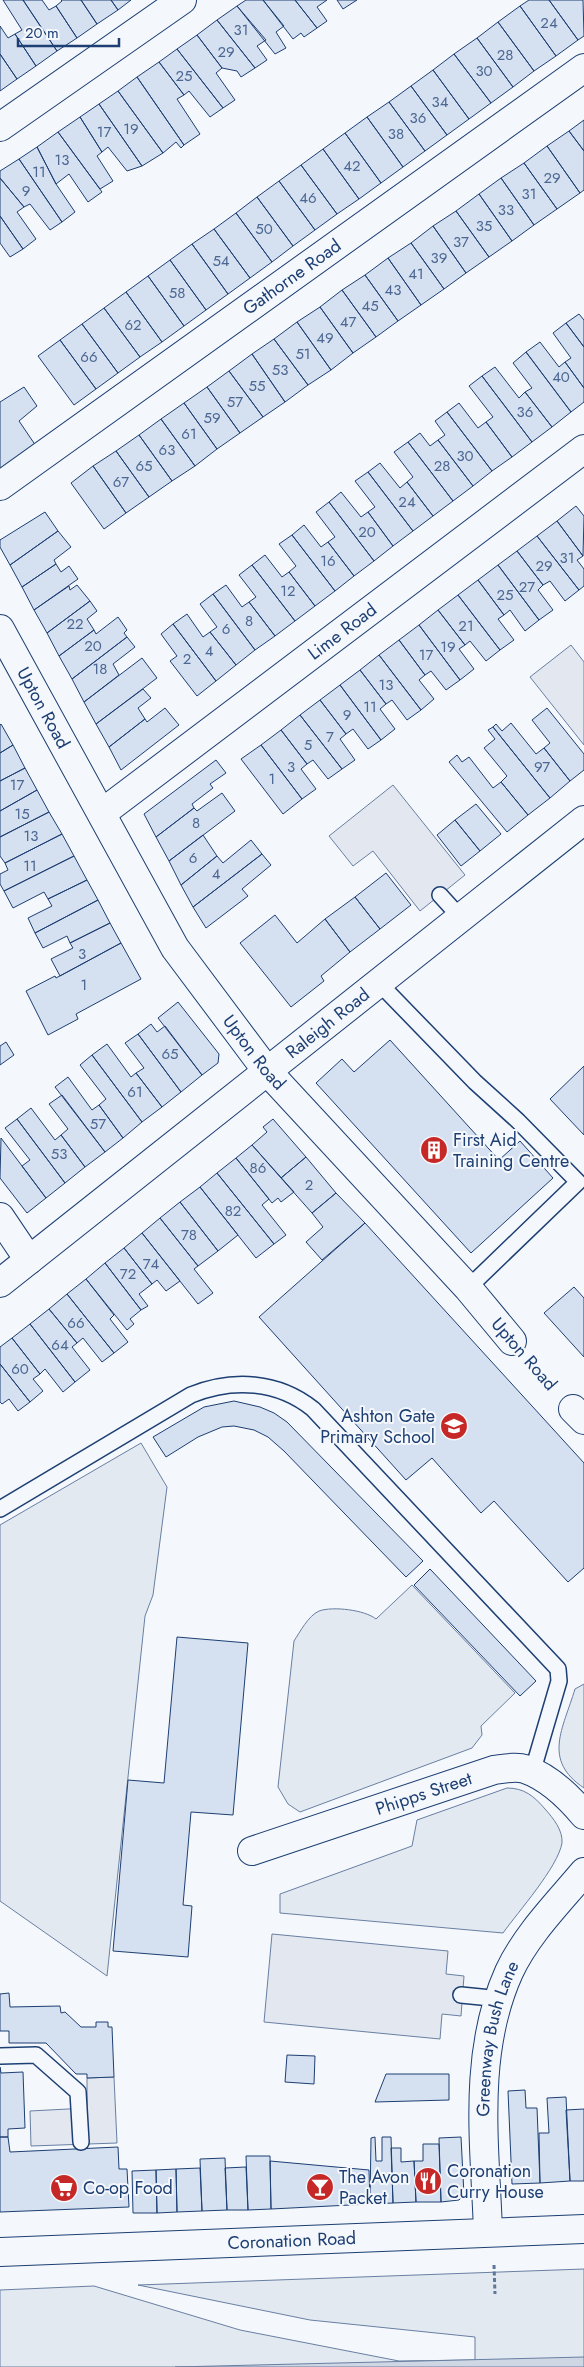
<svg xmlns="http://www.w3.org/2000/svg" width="584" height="2367" font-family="Jost,sans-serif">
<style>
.green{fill:#e3e9f0;stroke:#687fa3}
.parking{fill:#e3e8f0;stroke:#687fa3}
.water{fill:#cfd7e4;stroke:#687fa3}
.building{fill:#d5e0f0;stroke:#1d3f73}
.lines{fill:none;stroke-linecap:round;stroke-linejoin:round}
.service-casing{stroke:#1d3f73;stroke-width:18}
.minor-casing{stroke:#1d3f73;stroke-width:30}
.trunk-casing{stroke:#1d3f73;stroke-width:30}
.path{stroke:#5e769c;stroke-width:3;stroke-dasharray:4 2.5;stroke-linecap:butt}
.service{stroke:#f4f7fb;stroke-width:15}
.minor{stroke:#f4f7fb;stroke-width:28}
.trunk{stroke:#f4f7fb;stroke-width:28}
.labels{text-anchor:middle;stroke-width:4;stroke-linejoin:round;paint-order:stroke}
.number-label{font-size:15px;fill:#4b6792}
.street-label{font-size:18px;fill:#1d3f73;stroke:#f4f7fb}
.poi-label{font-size:18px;fill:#1d3f73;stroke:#f4f7fb;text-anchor:start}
</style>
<rect width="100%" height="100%" fill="#f4f7fb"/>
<path class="green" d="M141 1443 167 1487 153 1595 145 1616 107 1976 0 1901V1525Z
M412 1585 515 1693 481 1726 482 1735 472 1748 300 1812 288 1804 278 1787 294 1641C300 1632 308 1616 319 1611 333 1606 365 1610 376 1619Z
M584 1684V1788C542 1760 563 1729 575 1689Z
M507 1788C524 1788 534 1796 545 1809 553 1818 563 1830 562 1843 558 1867 518 1912 503 1933L280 1913V1894L412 1846 417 1820Z
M584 2269V2367H0V2290L94 2286 240 2330 399 2361 475 2360V2337L310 2320 138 2285Z"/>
<path class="parking" d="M571 645 584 662V745L530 677Z
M393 785 465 875 420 911 373 851 353 866 329 836Z
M272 1934 448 1951 446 1974 464 1976 461 2016 442 2014 440 2039 264 2022Z
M114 2077 117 2143 31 2146 30 2111 87 2108V2078Z"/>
<path class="water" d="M584 2357V2367H175Z"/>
<path class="building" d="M3 0H23L57 51 36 66 15 34 22 30Z
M23 0H42L49 10 56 6 77 38 57 51Z
M61 0H81L97 24 77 38 56 6 62 1Z
M81 0H111L118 10 97 24Z
M111 0H131L118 10Z
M246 0H263L284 26 276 32 286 48 275 54 237 6Z
M263 0H295L317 28 304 37 301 33 293 39Z
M295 0H327L317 7 327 21 317 28Z
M337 0H357L343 9Z
M529 0H549L578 40 556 56 520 6Z
M549 0H583L584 36 578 40Z
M237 6 266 40 257 46 267 60 255 68 217 20Z
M520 6 556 56 534 71 498 22Z
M217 20 255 68 241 77 237 71 222 68 197 35Z
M498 22 534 71 513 87 477 38Z
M0 26 8 38 15 34 36 66 17 79 0 54Z
M197 35 222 68 216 73 235 100 223 108 177 49Z
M477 38 513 87 491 103 454 54Z
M177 49 223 108 210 117 189 91 184 95 159 62Z
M0 54 17 79 0 91Z
M454 54 491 103 469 119 433 70Z
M159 62 184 95 177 99 200 134 184 145 137 77Z
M433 70 469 119 447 135 411 86Z
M137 77 184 145 181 148 176 142 163 153 118 91Z
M411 86 447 135 425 151 389 102Z
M118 91 163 153 142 166 99 104Z
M389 102 425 151 403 167 367 117Z
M99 104 142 166 127 171 108 147 102 152 80 117Z
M80 117 102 152 97 156 113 181 100 189 58 132Z
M367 117 403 167 381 183 345 133Z
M584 120V151L569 131Z
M569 131 584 151V190L580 193 547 146Z
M58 132 102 192 88 202 69 174 56 184 37 147Z
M345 133 381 183 359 199 323 149Z
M547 146 580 193 557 209 524 163Z
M37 147 56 184 75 212 62 222 19 159Z
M323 149 359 199 337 214 301 165Z
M19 159 62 222 50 230 30 204 24 207 0 178V171Z
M524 163 557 209 534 225 501 178Z
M301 165 337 214 315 230 279 181Z
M0 178 24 207 17 212 36 239 23 249 0 216Z
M501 178 534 225 512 241 479 194Z
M279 181 315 230 293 246 257 197Z
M479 194 512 241 489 257 456 211Z
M257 197 293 246 272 262 236 213Z
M456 211 489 257 466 273 433 226Z
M236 213 272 262 250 278 214 229Z
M0 216 23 249 10 257 0 243Z
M433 226 466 273 444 289 411 243Z
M214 229 250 278 228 294 192 244Z
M411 243 444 289 421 305 388 258Z
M192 244 228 294 206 310 170 260Z
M388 258 421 305 398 321 365 275Z
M170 260 206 310 184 326 148 276Z
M365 275 398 321 376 337 342 290Z
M148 276 184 326 162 342 126 292Z
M342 290 376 337 353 353 320 307Z
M126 292 162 342 140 357 104 308Z
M320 307 353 353 331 370 297 322Z
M104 308 140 357 118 373 82 324Z
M579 314 584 320V347L566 323Z
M297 322 331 370 308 385 274 339Z
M566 323 584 347V388L565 362 571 358 553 333Z
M82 324 118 373 96 389 60 340Z
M274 339 308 385 285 402 252 354Z
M60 340 96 389 74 405 38 356Z
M540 342 559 367 565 362 584 388V402L571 412 526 352Z
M526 352 571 412 552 427 525 392 532 388 513 363Z
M252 354 285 402 263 417 229 371Z
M495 367 519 398 525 392 552 427 532 442 482 376Z
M229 371 263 417 240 433 207 387Z
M482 376 532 442 512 457 486 422 493 417 469 386Z
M24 387 37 406 19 421 36 446 0 469V402Z
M207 387 240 433 217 449 184 403Z
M184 403 217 449 195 466 161 419Z
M459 403 478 428 486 422 512 457 492 471 447 412Z
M447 412 492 471 473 486 438 440 445 435 435 421Z
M161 419 195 466 172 481 139 435Z
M420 433 430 446 438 440 473 486 453 501 408 442Z
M139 435 172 481 149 497 116 451Z
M408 442 453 501 433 516 407 482 413 477 394 452Z
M116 451 149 497 126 513 93 466Z
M380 463 400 488 407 482 433 516 413 531 368 472Z
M93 466 126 513 104 529 71 483Z
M368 472 413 531 393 546 368 512 375 507 355 481Z
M341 492 361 517 368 512 393 546 374 561 329 502Z
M329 502 374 561 354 576 328 542 335 537 316 512Z
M576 506 584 516 583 556 557 521Z
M45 512 58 531 10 565 0 547V540Z
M557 521 583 556 577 560 584 569V586L579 590 537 536Z
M304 525 321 547 328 542 354 576 335 591 292 535Z
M58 531 71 547 54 560 56 564 22 587 10 565Z
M292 535 335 591 315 606 289 572 296 566 279 544Z
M537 536 579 590 565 601 550 581 543 585 517 551Z
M517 551 543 585 538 590 553 610 539 620 498 565Z
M265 555 282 577 289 572 315 606 295 621 252 565Z
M56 564 61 572 69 566 78 579 34 610 22 587Z
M252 565 295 621 275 636 249 602 256 597 239 575Z
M498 565 539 620 525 631 510 610 504 615 478 580Z
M478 580 504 615 498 619 514 640 500 650 458 595Z
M77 585 90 601 47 633 34 610 69 586 70 590Z
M226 585 242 607 249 602 275 636 255 650 213 594Z
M213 594 255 650 236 665 210 632 217 627 200 604Z
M458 595 500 650 486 661 470 641 465 645 438 610Z
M90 601 97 611 87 619 94 630 59 656 47 633Z
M438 610 465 645 459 649 474 669 460 680 419 625Z
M187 614 203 637 210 632 236 665 216 681 173 624Z
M118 617 127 630 124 633 127 637 72 679 59 656 94 630 96 634Z
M173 624 216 681 197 696 170 661 177 656 161 634Z
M419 625 460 680 446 690 431 671 425 675 399 640Z
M127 637 135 647 113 664 119 675 84 702 72 679Z
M399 640 425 675 419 680 434 699 421 710 379 655Z
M379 655 421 710 407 720 392 700 386 704 360 670Z
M142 658 157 678 96 724 84 702Z
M360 670 386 704 380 709 395 729 381 740 340 685Z
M340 685 381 740 368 749 353 729 346 734 320 700Z
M143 689 151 698 138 708 145 719 109 747 96 724Z
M320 700 346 734 340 739 355 760 342 769 300 715Z
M165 708 179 725 121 770 109 747 145 719 147 722Z
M547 708 584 754V770L570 781 544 748 550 743 532 720Z
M300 715 342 769 328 779 313 760 307 764 281 730Z
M511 723 536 754 544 748 570 781 550 798 493 727 496 724 502 731Z
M1 724 13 745 0 753V725Z
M493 727 550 798 528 815 501 782 507 776 484 748 495 739 488 730Z
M281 730 307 764 301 769 316 789 302 799 261 745Z
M13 745 25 768 0 781V753Z
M261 745 302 799 283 814 241 759Z
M457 755 462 762 469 757 493 788 501 782 528 815 507 832 449 762Z
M216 760 226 773 210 784 213 788 192 804 194 808 156 837 144 814Z
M25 768 37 790 0 811V781Z
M37 790 49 812 0 837V811Z
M222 793 235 811 169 861 156 837 194 808 197 811Z
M476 804 501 834 480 851 455 820Z
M49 812 62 834 5 863 0 856V837Z
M455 820 480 851 461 866 437 835Z
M62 834 74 856 4 891 0 884V874L8 870 5 863Z
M203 835 217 856 181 885 169 861Z
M251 840 262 854 193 907 181 885 217 856 223 863Z
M262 854 271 865 242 889 248 896 206 928 193 907Z
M74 856 87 880 48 899 44 892 13 908 4 891Z
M386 873 411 905 380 929 355 897Z
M87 880 98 900 35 933 28 918 52 906 48 899Z
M355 897 380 929 350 952 325 919Z
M98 900 110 923 70 943 67 936 43 948 35 933Z
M275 915 297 943 325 919 350 952 321 976 324 981 291 1007 240 943Z
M110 923 121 943 60 976 51 959 73 948 70 943Z
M121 943 141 979 76 1014 78 1019 48 1035 26 991 55 976 56 978Z
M178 1002 219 1054 218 1063 202 1075 158 1018Z
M151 1024 157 1032 165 1026 202 1075 181 1092 138 1034Z
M138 1034 181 1092 162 1107 136 1073 144 1068 125 1043Z
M390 1040 499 1160 520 1141 553 1178 471 1253 316 1083 342 1059 354 1072Z
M6 1042 14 1055 0 1065V1046Z
M107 1044 131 1077 136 1073 162 1107 142 1122 92 1055Z
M92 1055 142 1122 123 1138 99 1105 106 1099 80 1065Z
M584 1066V1135L550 1099Z
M68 1077 92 1110 99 1105 123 1138 105 1152 55 1087Z
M62 1095 105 1152 85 1167 61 1135 68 1129 49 1104Z
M31 1108 55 1140 61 1135 85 1167 65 1183 17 1119Z
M17 1119 65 1183 46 1198 22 1166 30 1160 5 1128Z
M273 1119 306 1157 281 1178 252 1145 267 1132 263 1127Z
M1 1138 46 1198 27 1213 0 1178Z
M252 1145 294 1192 281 1202 278 1198 272 1203 236 1158Z
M306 1157 336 1193 312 1213 281 1178Z
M236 1158 269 1199 262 1205 286 1235 274 1244 217 1173Z
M217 1173 274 1244 256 1258 200 1187Z
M200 1187 238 1235 218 1251 180 1202Z
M336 1193 365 1223 322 1260 306 1242 323 1227 312 1213Z
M180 1202 218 1251 198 1266 160 1218Z
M160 1218 198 1266 194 1269 213 1293 198 1304 142 1233Z
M365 1223 584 1463V1568L568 1582 494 1501 481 1513 432 1458 406 1480 259 1317Z
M142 1233 180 1281 166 1291 157 1280 152 1284 124 1248Z
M124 1248 152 1284 139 1294 148 1306 141 1310 105 1263Z
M105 1263 141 1310 130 1319 134 1324 127 1330 86 1279Z
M86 1279 114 1315 110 1319 128 1342 114 1353 67 1294Z
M574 1287 584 1298V1357L544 1313Z
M67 1294 114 1353 102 1362 83 1338 77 1343 49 1309Z
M49 1309 77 1343 72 1347 90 1370 75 1382 30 1324Z
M30 1324 75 1382 63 1392 45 1369 40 1374 12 1338Z
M12 1338 40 1374 33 1379 43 1391 30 1402 0 1364V1347Z
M0 1364 30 1402 18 1411 9 1399 2 1404 0 1402Z
M234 1401 260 1407 274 1413 287 1422 423 1561 406 1577 284 1451 268 1437 254 1430 234 1426 222 1427 198 1437 166 1457 153 1437 204 1407Z
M430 1569 536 1681 520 1696 414 1585Z
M177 1637 248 1643 233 1815 191 1812 183 1905 192 1906 188 1957 113 1951 128 1780 164 1783Z
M9 1993 10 2007 60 2006 61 2013 65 2012 81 2027H96V2022H108V2027H112L114 2077 87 2078V2074H76L46 2043H9V2031H0V1994Z
M287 2055 315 2056 314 2084 285 2082Z
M0 2067 1 2073 23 2072 25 2128 8 2129V2137H0Z
M386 2074H449V2100L375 2102Z
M525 2090 526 2108H537L540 2183 512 2184 508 2091Z
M566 2097 570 2181 540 2183 539 2133H549L547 2098Z
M584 2109V2181H570L566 2110Z
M0 2137H8L10 2152 118 2147 119 2169H127L129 2207 0 2212Z
M375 2137 376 2161H382V2137H391L393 2203 370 2204 371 2138Z
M461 2137 464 2195 459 2200 441 2202 439 2138Z
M423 2144H439L441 2202H416L414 2161H423Z
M391 2148H401V2162L414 2161 416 2202 393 2203Z
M246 2156H270L271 2209 248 2210Z
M225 2158 227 2210 202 2211 200 2159Z
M270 2161 369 2170 370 2204 271 2209Z
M246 2167 248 2210H227L225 2168Z
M200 2168 202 2211 177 2212 176 2169Z
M176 2169 177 2212 157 2213 156 2170Z
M156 2170 157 2213H133L132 2171Z"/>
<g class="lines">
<g class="service-casing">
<path id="service" d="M440 895 460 917
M378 982 475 1082 518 1121 578 1182 468 1288
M0 1509 191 1395C233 1378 278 1381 313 1409L558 1669 559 1681 532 1773
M461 1995 501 1999
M0 2056 36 2055 78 2092 81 2142"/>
</g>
<g class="minor-casing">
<g id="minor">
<path d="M0 127 182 0"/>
<path id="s1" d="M0 486 584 68"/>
<path id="s2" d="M0 629 175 948 267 1071 468 1288 512 1341"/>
<path id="s3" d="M102 813 584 449"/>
<path d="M0 1217 29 1260"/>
<path id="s4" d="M0 1283 584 820"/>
<path d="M573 1409 584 1420"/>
<path id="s5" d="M252 1851 494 1770C503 1769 516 1766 525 1769 548 1777 569 1797 584 1815"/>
<path id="s6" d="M488 2231C485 2145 472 2054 509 1972 526 1935 558 1903 584 1872"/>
</g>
</g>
<g class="trunk-casing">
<g id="trunk">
<path id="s7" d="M0 2252 584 2229"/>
</g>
</g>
<path class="path" d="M532 1363 553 1386
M494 2265 495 2294"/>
<use href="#service" class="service"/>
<use href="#minor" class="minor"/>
<use href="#trunk" class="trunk"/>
</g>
<defs>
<g id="building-disc" transform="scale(1.4375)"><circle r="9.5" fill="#c62828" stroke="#f4f7fb"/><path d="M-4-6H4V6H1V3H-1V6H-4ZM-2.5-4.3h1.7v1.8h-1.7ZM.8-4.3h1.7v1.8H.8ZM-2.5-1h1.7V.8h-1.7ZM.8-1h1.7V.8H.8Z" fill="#fff"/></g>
<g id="school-disc" transform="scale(1.4375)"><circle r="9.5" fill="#c62828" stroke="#f4f7fb"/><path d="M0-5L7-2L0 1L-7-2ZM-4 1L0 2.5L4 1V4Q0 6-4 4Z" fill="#fff"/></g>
<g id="restaurant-disc" transform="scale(1.4375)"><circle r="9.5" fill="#c62828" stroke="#f4f7fb"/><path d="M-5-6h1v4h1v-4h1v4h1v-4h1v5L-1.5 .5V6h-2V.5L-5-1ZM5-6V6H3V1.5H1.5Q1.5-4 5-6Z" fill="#fff"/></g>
<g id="bar-disc" transform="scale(1.4375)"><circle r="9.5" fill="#c62828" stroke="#f4f7fb"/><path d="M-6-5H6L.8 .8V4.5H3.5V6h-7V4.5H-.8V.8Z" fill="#fff"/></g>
<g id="supermarket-disc" transform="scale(1.4375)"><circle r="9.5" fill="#c62828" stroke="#f4f7fb"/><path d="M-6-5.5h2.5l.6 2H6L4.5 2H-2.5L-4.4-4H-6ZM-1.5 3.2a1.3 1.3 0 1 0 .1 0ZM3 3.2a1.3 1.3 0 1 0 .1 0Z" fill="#fff"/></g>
</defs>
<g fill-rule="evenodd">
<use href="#building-disc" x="434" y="1150"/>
<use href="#school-disc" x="454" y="1426"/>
<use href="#restaurant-disc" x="428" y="2181"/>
<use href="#bar-disc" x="320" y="2187"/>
<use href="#supermarket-disc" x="64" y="2188"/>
</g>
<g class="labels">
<g class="number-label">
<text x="549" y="28">24</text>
<text x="241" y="35">31</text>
<text x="226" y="57">29</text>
<text x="505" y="60">28</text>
<text x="484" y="76">30</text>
<text x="184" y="81">25</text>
<text x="440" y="107">34</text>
<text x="418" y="123">36</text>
<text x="131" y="134">19</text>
<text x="104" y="137">17</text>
<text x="396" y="139">38</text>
<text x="62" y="165">13</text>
<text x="352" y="171">42</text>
<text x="39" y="177">11</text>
<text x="552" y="183">29</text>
<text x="26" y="196">9</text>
<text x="529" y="199">31</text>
<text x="308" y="203">46</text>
<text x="506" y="215">33</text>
<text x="484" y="231">35</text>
<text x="264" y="234">50</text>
<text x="461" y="247">37</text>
<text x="439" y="263">39</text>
<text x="221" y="266">54</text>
<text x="416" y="279">41</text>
<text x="393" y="295">43</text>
<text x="177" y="298">58</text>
<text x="370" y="311">45</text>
<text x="348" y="327">47</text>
<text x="133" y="330">62</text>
<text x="325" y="343">49</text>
<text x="303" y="359">51</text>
<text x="89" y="362">66</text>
<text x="280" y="375">53</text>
<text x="561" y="382">40</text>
<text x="257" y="391">55</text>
<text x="235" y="407">57</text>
<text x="525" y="417">36</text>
<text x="212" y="423">59</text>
<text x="189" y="439">61</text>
<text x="167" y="455">63</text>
<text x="465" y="461">30</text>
<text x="144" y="471">65</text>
<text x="442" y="471">28</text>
<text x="121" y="487">67</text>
<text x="407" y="507">24</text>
<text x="367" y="537">20</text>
<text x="567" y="563">31</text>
<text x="328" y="566">16</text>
<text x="544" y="571">29</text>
<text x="527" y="592">27</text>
<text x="288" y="596">12</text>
<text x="505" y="600">25</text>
<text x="249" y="626">8</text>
<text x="75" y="629">22</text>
<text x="466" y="631">21</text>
<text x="226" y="634">6</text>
<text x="93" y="651">20</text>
<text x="448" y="652">19</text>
<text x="209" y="656">4</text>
<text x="426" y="660">17</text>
<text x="187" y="664">2</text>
<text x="100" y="674">18</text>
<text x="386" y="690">13</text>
<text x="370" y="712">11</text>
<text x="347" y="720">9</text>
<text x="330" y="742">7</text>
<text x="308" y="750">5</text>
<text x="291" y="772">3</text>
<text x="542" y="772">97</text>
<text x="272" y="784">1</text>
<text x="17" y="790">17</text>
<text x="22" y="819">15</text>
<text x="196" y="828">8</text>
<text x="31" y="841">13</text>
<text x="193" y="863">6</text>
<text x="30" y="871">11</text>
<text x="216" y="879">4</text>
<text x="82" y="959">3</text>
<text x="84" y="990">1</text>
<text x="170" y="1059">65</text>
<text x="135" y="1097">61</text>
<text x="98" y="1129">57</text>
<text x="59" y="1159">53</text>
<text x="258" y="1173">86</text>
<text x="309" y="1190">2</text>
<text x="233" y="1216">82</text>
<text x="189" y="1240">78</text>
<text x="151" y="1269">74</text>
<text x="128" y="1279">72</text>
<text x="76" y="1328">66</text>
<text x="60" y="1350">64</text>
<text x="20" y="1374">60</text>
</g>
<g class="street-label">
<text dy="6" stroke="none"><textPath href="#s1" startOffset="359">Gathorne Road</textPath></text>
<text dy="6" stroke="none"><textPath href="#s3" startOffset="301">Lime Road</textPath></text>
<text dy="6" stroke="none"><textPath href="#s2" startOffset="90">Upton Road</textPath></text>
<text dy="6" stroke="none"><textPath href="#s4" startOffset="418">Raleigh Road</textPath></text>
<text dy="6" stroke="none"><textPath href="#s2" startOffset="495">Upton Road</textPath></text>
<text transform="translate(524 1354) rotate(49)" y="6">Upton Road</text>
<text dy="6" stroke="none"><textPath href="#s5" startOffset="181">Phipps Street</textPath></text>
<text dy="6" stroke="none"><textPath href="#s6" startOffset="194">Greenway Bush Lane</textPath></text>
<text dy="6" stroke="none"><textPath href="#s7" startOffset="292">Coronation Road</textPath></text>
</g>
<g class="poi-label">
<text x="453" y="1146">First Aid<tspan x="453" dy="21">Training Centre</tspan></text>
<text x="435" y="1422" text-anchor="end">Ashton Gate<tspan x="435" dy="21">Primary School</tspan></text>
<text x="447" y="2177">Coronation<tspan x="447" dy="21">Curry House</tspan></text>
<text x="339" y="2183">The Avon<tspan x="339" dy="21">Packet</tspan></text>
<text x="83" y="2194">Co-op Food</text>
</g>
</g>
<path d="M18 38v8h101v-8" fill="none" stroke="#1d3f73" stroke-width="2.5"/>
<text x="25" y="38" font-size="15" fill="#1d3f73" stroke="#f4f7fb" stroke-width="4" paint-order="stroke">20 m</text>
</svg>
